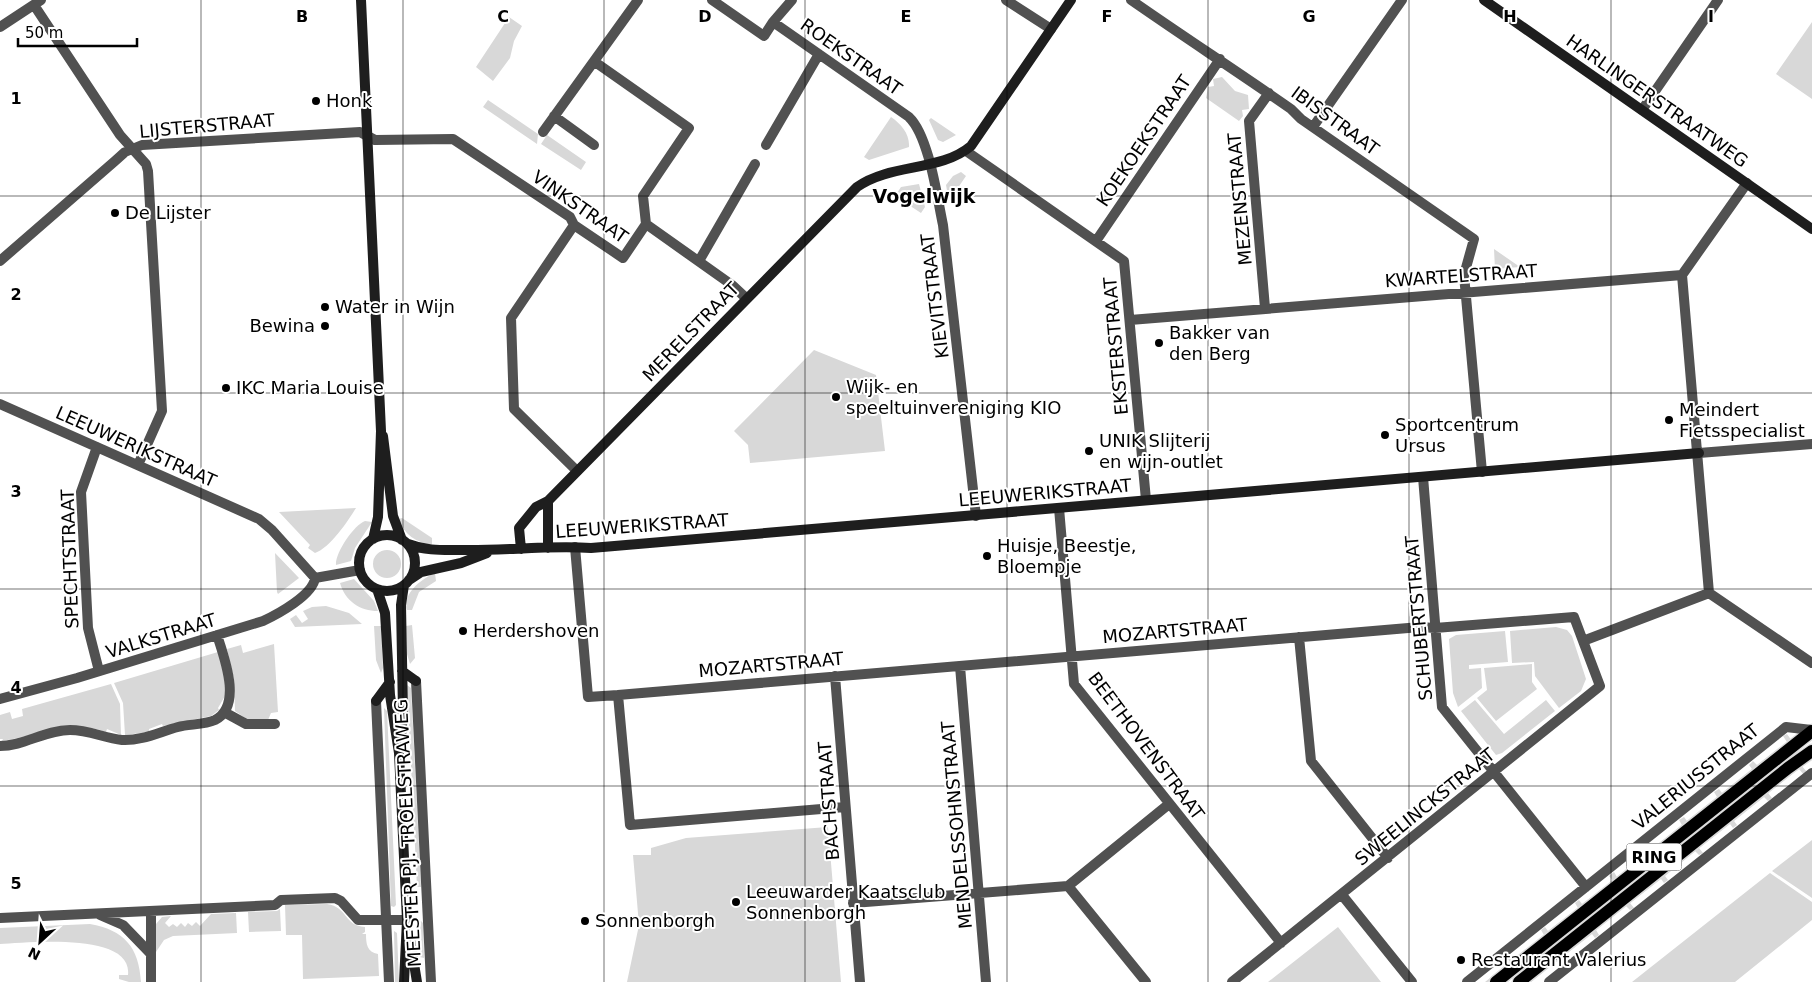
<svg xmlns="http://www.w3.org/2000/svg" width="1812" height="982" font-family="'DejaVu Sans',sans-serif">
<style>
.green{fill:#d8d8d8}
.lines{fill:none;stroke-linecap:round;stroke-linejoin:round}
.primary-casing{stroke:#dbdbdb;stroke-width:15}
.street{stroke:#515151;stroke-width:10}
.secondary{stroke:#1e1e1e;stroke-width:10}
.primary{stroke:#000;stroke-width:12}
.grid{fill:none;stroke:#000;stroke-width:1;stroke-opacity:0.55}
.poi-dot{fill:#000;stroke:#fff;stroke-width:2}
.labels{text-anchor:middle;stroke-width:4;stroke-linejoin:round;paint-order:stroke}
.shield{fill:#fff;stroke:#4c4c4c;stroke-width:1}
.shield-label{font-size:16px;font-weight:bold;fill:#000}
.street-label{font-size:18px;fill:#000;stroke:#fff}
.poi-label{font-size:18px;fill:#000;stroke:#fff;text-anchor:start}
.neighbourhood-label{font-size:19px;font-weight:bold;fill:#000;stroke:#fff}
.grid-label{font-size:16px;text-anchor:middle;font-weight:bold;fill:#000;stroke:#fff;stroke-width:4;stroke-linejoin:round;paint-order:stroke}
</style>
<rect width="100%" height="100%" fill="#fff"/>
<path class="green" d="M509 17 522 26 514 41 510 58 493 81 476 67Z
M1812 22V99L1776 74Z
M1222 77 1235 91 1248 95 1249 109 1242 110 1243 116 1239 121 1206 98 1208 87 1214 86 1213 79Z
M488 100 538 134 537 144 483 107Z
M891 117C901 124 910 134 909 147L869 160 864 157Z
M931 118 956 135 943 142 938 140 929 120Z
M547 135 586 162 581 170 541 144Z
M961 172 966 176 951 198 948 196 946 185 953 176Z
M919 184 925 207 921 213 895 196 901 187Z
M1494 249 1520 267 1495 269Z
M814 350 876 375 885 451 750 463 748 445 734 431Z
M356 508C348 521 330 548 315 553L308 548 310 545 279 512Z
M402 518 432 538V545C416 542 404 535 399 519Z
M365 521 372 522 355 548 351 561 336 565C335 553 354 525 365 521Z
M373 564a14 14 0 1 1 28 0a14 14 0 1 1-28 0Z
M275 553 299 578 278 594 277 592Z
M435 573 436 581 419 592 412 610H407C402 594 421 579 435 573Z
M354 579 374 601 378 611C360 611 345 601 340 583Z
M326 606 349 613 362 624 295 627 290 619 296 615 302 623 308 619 303 611 312 607Z
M412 625 415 658 410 664 407 654 406 626Z
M374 626H381L383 668 381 673 376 660Z
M1556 627 1567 630 1572 636 1586 679 1581 691 1559 708 1535 676 1534 662 1512 663 1510 631Z
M1505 631 1508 662 1469 665V669L1481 668 1482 688 1458 707 1453 693 1449 639 1456 635Z
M274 644 278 712 271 713 268 720H248L235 711 234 679 227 649 241 645 243 653Z
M218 652 224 675 225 696 218 708 219 710 211 716 163 726 162 724 149 729V732L125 735 123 703 114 683Z
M1532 664V682L1537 689 1496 721 1477 698 1487 690 1484 668Z
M111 684 120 704 121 735 107 729 106 732C66 718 39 736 2 741L3 739H0V715L10 712 12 719 23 716 22 709Z
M407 685 411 688 421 887H417Z
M1475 700 1504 734 1546 700 1555 711 1502 753 1496 755 1461 711Z
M384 708 387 711 396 905 394 907 391 906Z
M1787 734 1792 741 1488 982H1485L1510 962 1507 958 1510 955 1514 959 1544 935 1541 930 1545 927 1548 931 1578 908 1575 903 1579 900 1582 904 1613 881 1609 876 1614 872 1617 877 1648 853 1644 848 1649 845 1652 849 1682 825 1679 820 1684 817 1687 821 1717 797 1714 792 1719 789 1722 793 1752 769 1749 765 1753 761 1757 765 1787 742 1783 736Z
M1801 765 1807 772 1804 775 1799 769 1768 793 1772 798 1768 801 1764 797 1734 821 1737 825 1733 828 1730 824 1699 848 1703 853 1699 855 1695 851 1665 876 1668 880 1664 883 1661 879 1630 903 1634 908 1630 910 1626 906 1596 930 1599 935 1595 938 1592 934 1561 958 1565 962 1561 965 1557 961 1531 982H1527Z
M828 827 841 982H627L639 925 633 855H651V848L686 838Z
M1812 840V898L1772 871Z
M1770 873 1812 902V920L1735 982H1632Z
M327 904C348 907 344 926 365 927V932L362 934H366C366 944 367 952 378 954L379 976 303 979 302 935H286L285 905Z
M280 909 281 931 249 932 248 912 277 911Z
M236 913 237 933 173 936 164 940 156 952V924L162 917 171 916 165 923 169 927 173 924 177 927 181 923 185 927 188 923 192 926 196 922 200 926 211 914Z
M421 921 423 923 424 958 420 957 418 923Z
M90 924C124 930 139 947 141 982H129L119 979V975H128C133 931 26 943 0 944V928Z
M1338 927 1381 982H1268Z
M394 931 397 933 399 982H395Z"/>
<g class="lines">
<g class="primary-casing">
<path id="primary" d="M1496 982 1812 731
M1519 982 1788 768 1812 751"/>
</g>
<path class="street" d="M712 0 764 36 773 22 909 117C929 136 937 197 943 225L976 516
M1006 0 1051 29
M1131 0C1184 37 1238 72 1291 109L1301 119 1474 239 1464 275 1482 472
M34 5 120 135 146 164 148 171 162 411 138 465
M773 22 792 0
M0 27 41 0
M595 62 689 128 643 196 646 224
M1642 110 1718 0
M554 116 594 145
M1313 127 1402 0
M543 132 638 0
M766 145 819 54
M966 151 1124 261 1146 500
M574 225 511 318 514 409 577 471
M1096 241 1220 59
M0 261 115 161 125 152 142 145 360 132 375 140 453 139 570 217 574 225 623 258 646 224 732 285 746 298
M699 261 755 164
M1682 275 1709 593
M1682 275 1747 183
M1265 308 1249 121 1269 93
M1130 320 1682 275
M0 404 259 519 272 530 315 578
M97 447 81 492 88 628 99 671
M1699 453 1812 444
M1423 477 1442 707 1586 887
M1059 508 1074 684 1281 943
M575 547 588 697 618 695 630 825 845 807
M315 578 360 570
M1709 593 1812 663
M1299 637 1311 761 1388 858
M960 666 986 982
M835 676 860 982
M416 681 431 982
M618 695 1420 627 1435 628 1574 617 1583 641 1709 593
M0 699 77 678 263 621C278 614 313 595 315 578
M376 701 389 982
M224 712 246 724H275
M0 746C24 746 45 730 70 730 89 730 104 738 122 740 142 741 159 732 178 727 189 724 204 725 215 720 243 706 224 657 217 635
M1068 886 1146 982
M1342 895 1412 982
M853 903 1068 886 1169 804
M151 912V982
M100 915 123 925 150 953
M0 918 275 905 281 900 335 898 341 901 358 920H407
M1232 982 1600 686 1583 641
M1467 982 1786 727 1812 730
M1549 982 1812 773"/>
<path class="secondary" d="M361 0 381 431 378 517 373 539
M1484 0 1812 229
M383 436 393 516 402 540
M548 501V548
M359 563a28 28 0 1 1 56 0a28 28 0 1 1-56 0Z
M408 544C426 551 442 550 461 550 504 551 548 545 591 548L1699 453
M521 549 519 528 536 507 548 501 857 187C891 163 940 172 971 146L1071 0
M409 580 421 572 461 563 487 553
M377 589 385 613 390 695 399 753 407 920 404 982
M402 671 416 681
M376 701 390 682
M401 740 403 712 401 605 404 585
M409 933 417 982"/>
<use href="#primary" class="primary"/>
</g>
<path class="grid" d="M201 0V982M403 0V982M604 0V982M805 0V982M1007 0V982M1208 0V982M1409 0V982M1611 0V982M0 196H1812M0 393H1812M0 589H1812M0 786H1812"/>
<g class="poi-dot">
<circle cx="316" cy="101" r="5"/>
<circle cx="115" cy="213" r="5"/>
<circle cx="325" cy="307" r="5"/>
<circle cx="325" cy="326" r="5"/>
<circle cx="1159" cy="343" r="5"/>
<circle cx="226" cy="388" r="5"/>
<circle cx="836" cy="397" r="5"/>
<circle cx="1669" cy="420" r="5"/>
<circle cx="1385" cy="435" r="5"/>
<circle cx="1089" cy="451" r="5"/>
<circle cx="987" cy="556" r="5"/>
<circle cx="463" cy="631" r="5"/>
<circle cx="736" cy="902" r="5"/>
<circle cx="585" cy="921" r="5"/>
<circle cx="1461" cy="960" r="5"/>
</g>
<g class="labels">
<rect class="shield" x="1626.5" y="843.5" width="55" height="27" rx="4"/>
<g class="shield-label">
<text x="1654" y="863">RING</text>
</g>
<g class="street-label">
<text transform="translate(851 57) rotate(35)" y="6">ROEKSTRAAT</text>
<text transform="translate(1657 101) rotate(35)" y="6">HARLINGERSTRAATWEG</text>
<text transform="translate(1335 121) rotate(36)" y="6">IBISSTRAAT</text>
<text transform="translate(207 126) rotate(-5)" y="6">LIJSTERSTRAAT</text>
<text transform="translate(1144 141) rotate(-56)" y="6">KOEKOEKSTRAAT</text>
<text transform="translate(1240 199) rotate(-95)" y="6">MEZENSTRAAT</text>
<text transform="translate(580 207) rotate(35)" y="6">VINKSTRAAT</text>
<text transform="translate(1461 276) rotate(-4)" y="6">KWARTELSTRAAT</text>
<text transform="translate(935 296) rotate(-97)" y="6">KIEVITSTRAAT</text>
<text transform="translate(691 332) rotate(-46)" y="6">MERELSTRAAT</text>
<text transform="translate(1116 346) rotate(-95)" y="6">EKSTERSTRAAT</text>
<text transform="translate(136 447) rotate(24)" y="6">LEEUWERIKSTRAAT</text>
<text transform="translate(1045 493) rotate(-5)" y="6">LEEUWERIKSTRAAT</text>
<text transform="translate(642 526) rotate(-4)" y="6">LEEUWERIKSTRAAT</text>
<text transform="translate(70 559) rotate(-92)" y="6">SPECHTSTRAAT</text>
<text transform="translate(1419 618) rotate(-95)" y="6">SCHUBERTSTRAAT</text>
<text transform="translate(1175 631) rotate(-5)" y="6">MOZARTSTRAAT</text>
<text transform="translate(161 636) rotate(-17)" y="6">VALKSTRAAT</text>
<text transform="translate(771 665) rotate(-5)" y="6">MOZARTSTRAAT</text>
<text transform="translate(1146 746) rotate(53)" y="6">BEETHOVENSTRAAT</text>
<text transform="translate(1696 777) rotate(-39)" y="6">VALERIUSSTRAAT</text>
<text transform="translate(829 801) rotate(-94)" y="6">BACHSTRAAT</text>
<text transform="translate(1425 807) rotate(-39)" y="6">SWEELINCKSTRAAT</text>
<text transform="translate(957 825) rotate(-95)" y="6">MENDELSSOHNSTRAAT</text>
<text transform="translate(408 833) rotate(-93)" y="6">MEESTER P.J. TROELSTRAWEG</text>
</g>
<g class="poi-label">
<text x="326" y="107">Honk</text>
<text x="125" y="219">De Lijster</text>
<text x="335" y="313">Water in Wijn</text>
<text x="315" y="332" text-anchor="end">Bewina</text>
<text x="1169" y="339">Bakker van<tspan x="1169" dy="21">den Berg</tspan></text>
<text x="846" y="393">Wijk- en<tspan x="846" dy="21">speeltuinvereniging KIO</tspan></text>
<text x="236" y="394">IKC Maria Louise</text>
<text x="1679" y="416">Meindert<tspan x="1679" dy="21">Fietsspecialist</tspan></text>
<text x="1395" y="431">Sportcentrum<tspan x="1395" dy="21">Ursus</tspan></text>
<text x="1099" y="447">UNIK Slijterij<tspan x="1099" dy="21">en wijn-outlet</tspan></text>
<text x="997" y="552">Huisje, Beestje,<tspan x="997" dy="21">Bloempje</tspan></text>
<text x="473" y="637">Herdershoven</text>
<text x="746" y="898">Leeuwarder Kaatsclub<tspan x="746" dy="21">Sonnenborgh</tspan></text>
<text x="595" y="927">Sonnenborgh</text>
<text x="1471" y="966">Restaurant Valerius</text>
</g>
<g class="neighbourhood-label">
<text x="924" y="203">Vogelwijk</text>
</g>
</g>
<g class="grid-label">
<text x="302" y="22">B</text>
<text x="503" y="22">C</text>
<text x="705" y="22">D</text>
<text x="906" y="22">E</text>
<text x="1107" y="22">F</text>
<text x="1309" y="22">G</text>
<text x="1510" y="22">H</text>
<text x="1711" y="22">I</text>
<text x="16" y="104">1</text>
<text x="16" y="300">2</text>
<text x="16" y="497">3</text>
<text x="16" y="693">4</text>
<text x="16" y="889">5</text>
</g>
<g transform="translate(40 942) rotate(206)" stroke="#ffffff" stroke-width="4" paint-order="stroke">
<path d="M0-4L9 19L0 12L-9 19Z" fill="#000000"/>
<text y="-8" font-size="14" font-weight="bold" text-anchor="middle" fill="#000000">N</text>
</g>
<path d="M18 38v8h119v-8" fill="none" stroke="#000000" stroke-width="2.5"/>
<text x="25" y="38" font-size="15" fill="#000000" stroke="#ffffff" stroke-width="4" paint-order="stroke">50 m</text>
</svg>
